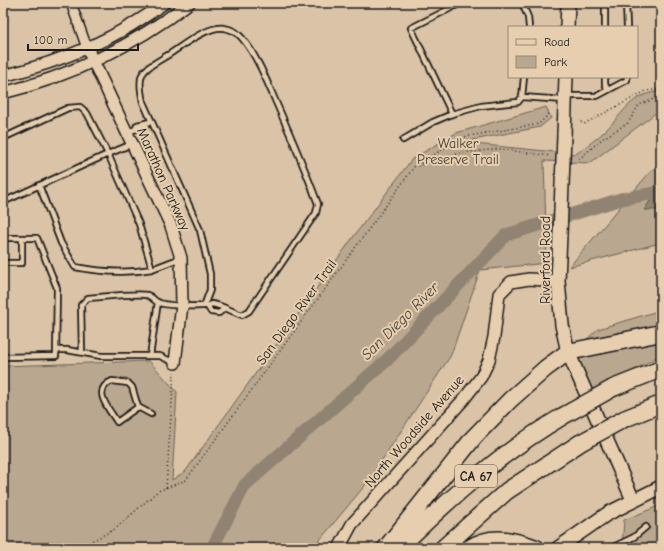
<svg xmlns="http://www.w3.org/2000/svg" width="664" height="551" font-family="'Comic Neue',sans-serif">
<style>
.green{fill:#baa78f;stroke:#6b6256}
.water{fill:#918372;stroke:#625a50}
.lines{fill:none;stroke-linecap:round;stroke-linejoin:round}
.river{stroke:#918372;stroke-width:13}
.service-casing{stroke:#1c1c1c;stroke-width:8}
.minor-casing{stroke:#1c1c1c;stroke-width:12}
.tertiary-casing{stroke:#1c1c1c;stroke-width:14}
.secondary-casing{stroke:#1c1c1c;stroke-width:16}
.motorway-casing{stroke:#1c1c1c;stroke-width:19}
.path{stroke:#1c1c1c;stroke-width:1.5;stroke-dasharray:1 3;stroke-linecap:butt}
.service{stroke:#e6ceaf;stroke-width:4.5}
.minor{stroke:#e6ceaf;stroke-width:9}
.tertiary{stroke:#e6ceaf;stroke-width:11}
.secondary{stroke:#e6ceaf;stroke-width:13}
.motorway{stroke:#e6ceaf;stroke-width:16}
.secondary-bridge-casing{stroke:#1c1c1c;stroke-width:16;stroke-linecap:butt}
.motorway-bridge-casing{stroke:#1c1c1c;stroke-width:19;stroke-linecap:butt}
.secondary-bridge{stroke:#e6ceaf;stroke-width:13}
.motorway-bridge{stroke:#e6ceaf;stroke-width:16}
.labels{text-anchor:middle;stroke-width:4;stroke-linejoin:round;paint-order:stroke}
.shield{fill:#e6ceaf;stroke:#595148;stroke-width:1}
.shield-label{font-size:13px;font-weight:bold;fill:#1c1c1c}
.park-label{font-size:14px;fill:#443f39;stroke:#e6ceaf}
.street-label{font-size:14px;fill:#1c1c1c;stroke:#e6ceaf}
.water-label{font-size:15px;font-style:italic;fill:#45403a;stroke:#e6ceaf}
</style>
<rect width="100%" height="100%" fill="#dac3a6"/>
<filter id="ink" filterUnits="userSpaceOnUse"><feTurbulence type="fractalNoise" baseFrequency=".025" numOctaves="2"/><feDisplacementMap in="SourceGraphic" scale="8" xChannelSelector="R" yChannelSelector="G"/><feConvolveMatrix kernelMatrix="1 2 1 2 8 2 1 2 1" color-interpolation-filters="sRGB"/></filter>
<g filter="url(#ink)">
<path class="green" d="M661 91V109L590 163 544 161 547 263 480 270 451 355 367 483 313 548H3V366L149 361 177 392 172 480 185 472 354 236 412 159 456 133 546 107 551 118 540 127 473 140 474 144 576 154C586 146 597 139 605 131 626 111 629 95 661 91Z
M661 162V244H656L569 267 650 172Z
M661 310V355L593 393 574 351 598 329Z
M661 505V548H622L624 520Z"/>
<path class="water" d="M661 189V210H644L655 193Z"/>
<g class="lines">
<path class="river" d="M212 548 245 485 388 359 506 235 621 199 661 192"/>
<g class="service-casing">
<path id="service" d="M461 3 411 28 452 114 481 106 518 102 522 97
M522 3 528 17 529 27
M626 3 627 27
M605 27V3
M524 77 522 97 564 100
M605 77V84L608 90
M567 96H597L627 80V77
M136 128 137 125 150 122
M127 132 146 126 147 123
M3 138 68 108 80 107 87 113 108 154 3 202
M403 140 433 122 452 114
M132 144 108 154 139 224 152 269 181 258
M39 185 61 243 75 267C101 272 125 274 152 269
M3 238H37L57 288 56 356 3 357
M3 263H22V238
M208 307 211 312 219 313 224 309
M56 350H67L101 356H160L175 363
M82 352 81 305 88 298C103 297 134 293 147 295 151 296 154 300 157 302 165 306 206 308 212 304 221 305 233 312 242 315L249 311 316 213 318 204C305 169 290 134 275 100 266 79 257 56 242 38 238 33 231 29 224 28 208 25 181 47 168 55 142 71 136 71 143 102L200 230 210 274V290L204 306
M150 356 158 302
M138 407 117 422C109 409 91 390 112 381L128 383 132 387 138 407 151 414
M611 548 634 537 646 527"/>
</g>
<g class="minor-casing">
<path id="minor" d="M71 3 87 48"/>
</g>
<g class="tertiary-casing">
<path id="tertiary" d="M87 48 171 226 181 258 182 305 175 363
M3 76C60 62 117 39 164 3
M3 93C72 76 133 46 189 3
M339 548 352 524 464 399 481 377 489 360 494 337 499 294 511 282 529 279 558 281"/>
</g>
<g class="secondary-casing">
<path id="secondary" d="M567 27 568 3
M564 135 566 77
M560 235 558 281 562 325 568 352 633 500
M558 548 607 514 661 487"/>
</g>
<g class="motorway-casing">
<path id="motorway" d="M613 388 661 369
M624 419 661 404
M386 548 474 437 510 400 546 368 568 352 661 333
M399 548C452 496 499 454 563 416
M443 548 507 491 580 443
M470 548C491 534 514 540 536 548"/>
</g>
<path class="path" d="M581 122 584 124 646 91 661 89
M579 159 602 139 628 123 639 105 661 96
M417 165 463 137 539 124 549 114
M166 488 174 372
M83 548 88 543 115 529 158 491 186 480 414 167 460 153 499 149 551 156"/>
<use href="#service" class="service"/>
<use href="#minor" class="minor"/>
<use href="#tertiary" class="tertiary"/>
<use href="#secondary" class="secondary"/>
<use href="#motorway" class="motorway"/>
<g class="secondary-bridge-casing">
<path id="secondary-bridge" d="M560 235 564 135"/>
</g>
<g class="motorway-bridge-casing">
<path id="motorway-bridge" d="M563 416 613 388
M580 443 624 419"/>
</g>
<use href="#secondary-bridge" class="secondary-bridge"/>
<use href="#motorway-bridge" class="motorway-bridge"/>
</g>
</g>
<g class="labels">
<rect class="shield" x="455" y="465" width="42" height="22" rx="3"/>
<g class="shield-label">
<text x="476" y="481">CA 67</text>
</g>
<g class="park-label">
<text x="458" y="148">Walker<tspan x="458" dy="16">Preserve Trail</tspan></text>
</g>
<g class="street-label">
<text transform="translate(164 179) rotate(66)" y="5">Marathon Parkway</text>
<text transform="translate(545 260) rotate(-90)" y="5">Riverford Road</text>
<text transform="translate(296 312) rotate(-54)" y="5">San Diego River Trail</text>
<text transform="translate(414 431) rotate(-49)" y="5">North Woodside Avenue</text>
</g>
<g class="water-label">
<text transform="translate(400 321) rotate(-45)" y="5">San Diego River</text>
</g>
</g>
<rect width="664" height="551" fill="none" stroke="#e6ceaf" stroke-width="16"/>
<rect x="8" y="8" width="648" height="535" fill="none" stroke="#1c1c1c" stroke-width="1.5" filter="url(#ink)"/>
<rect x="508" y="26" width="130" height="52" fill="#e6ceaf" stroke="#958774"/>
<rect x="516" y="39" width="20" height="6" fill="#e6ceaf" stroke="#958774"/>
<text x="544" y="46" font-size="12" fill="#1c1c1c">Road</text>
<rect x="516" y="56" width="20" height="12" fill="#baa78f" stroke="#958774"/>
<text x="544" y="66" font-size="12" fill="#1c1c1c">Park</text>
<path d="M28 44v6h110v-6" fill="none" stroke="#1c1c1c" stroke-width="2"/>
<text x="34" y="44" font-size="12" fill="#1c1c1c" stroke="#e6ceaf" stroke-width="3" paint-order="stroke">100 m</text>
</svg>
